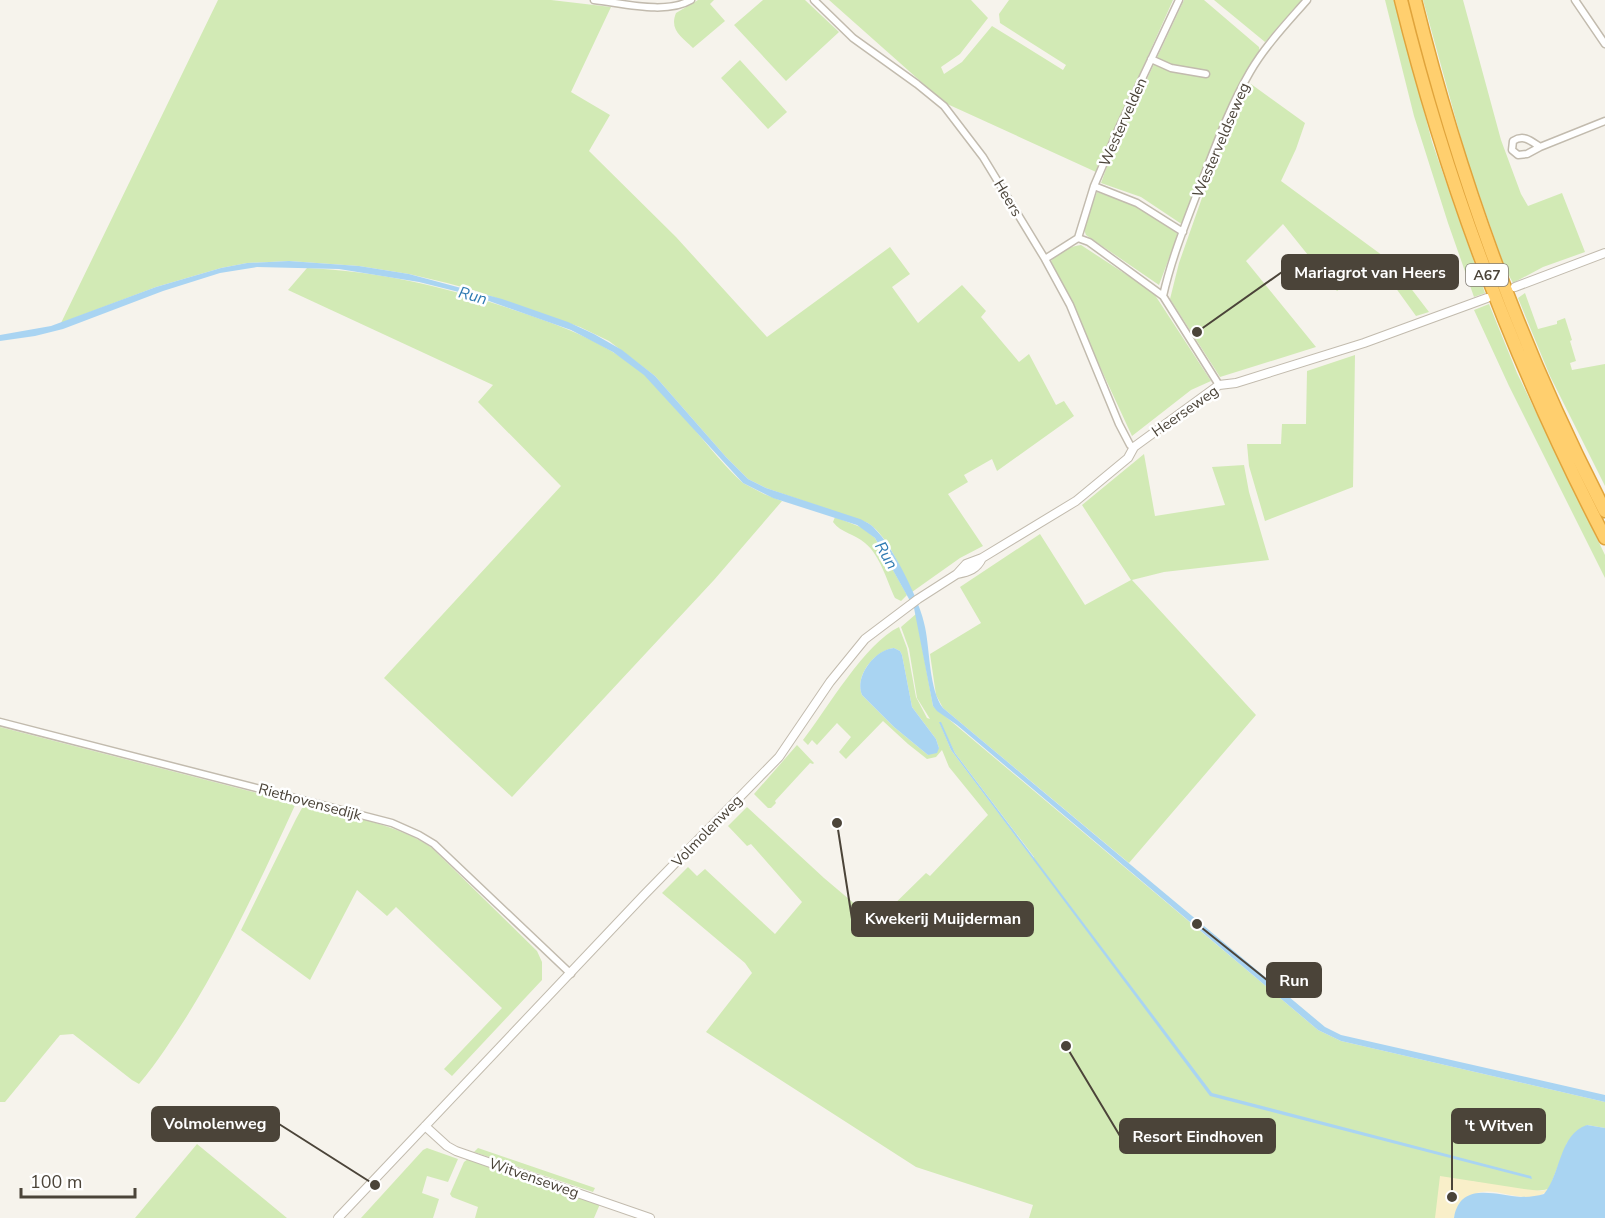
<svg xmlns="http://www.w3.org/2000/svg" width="1605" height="1218" font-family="'Nunito Sans',sans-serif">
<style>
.green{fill:#d2eab5;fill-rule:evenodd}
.sand{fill:#f9efc9}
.water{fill:#a9d4f2}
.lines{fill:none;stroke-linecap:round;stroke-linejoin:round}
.minor-casing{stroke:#c2bbae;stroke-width:9}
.tertiary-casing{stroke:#c2bbae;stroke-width:10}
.motorway-casing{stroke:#e0a43c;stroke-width:15}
.minor{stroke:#fff;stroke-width:6}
.tertiary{stroke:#fff;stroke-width:8}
.motorway{stroke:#ffcf6e;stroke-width:12}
.labels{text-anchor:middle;stroke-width:5;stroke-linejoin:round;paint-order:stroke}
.shield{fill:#fff;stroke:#817c74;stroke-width:1.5}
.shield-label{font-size:14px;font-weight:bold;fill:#4b4439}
.street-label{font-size:15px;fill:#4b4439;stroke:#fff}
.water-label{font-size:16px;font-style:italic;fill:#2e7ab2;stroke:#fff}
.leader{fill:none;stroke:#4b4439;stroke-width:2}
.callout-dot{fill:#4b4439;stroke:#fff;stroke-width:2}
.callout{fill:#4b4439;stroke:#4b4439;stroke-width:2}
.callout-label{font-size:16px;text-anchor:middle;font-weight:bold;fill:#fff}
</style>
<rect width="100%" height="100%" fill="#f6f3ec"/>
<path class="green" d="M218 0H551L611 7 571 92 610 115 589 151 676 237 767 337 890 247 910 274 892 287 918 323 962 285 986 311 981 317 1019 362 1029 354 1056 405 1064 401 1074 416 997 471 992 459 964 475 968 482 948 494 983 546 960 558 912 592C900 569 890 538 868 523L766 488 748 479 726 457 655 376 609 341 580 327 473 290 447 283 409 274 359 266 289 261 247 263 221 268 156 287 61 323Z
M698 0H714L710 4 725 21 693 48C682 37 669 30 676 13Z
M763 0H805L839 32 786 81 734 25Z
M829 0H971L988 18 960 54 941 67 944 74 962 62 992 26 1063 70 1066 65 1000 23 999 14 1009 0H1173L1096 172 945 103Z
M1184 0H1204L1259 47 1260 53C1224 106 1205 165 1183 225L1141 197 1101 183 1110 158Z
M1214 0H1302L1265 42Z
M1385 0H1395L1432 142 1485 293 1474 297 1448 223 1414 116Z
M1423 0H1463L1501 140 1521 194 1528 206 1562 193 1585 252 1543 267 1513 283 1505 268 1467 160Z
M740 60 787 112 768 129 721 78Z
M1251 84 1305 123 1296 149 1281 181 1390 261 1429 312 1416 316 1377 262 1374 264 1370 258 1357 268 1361 273 1337 291 1283 224 1246 261 1316 347 1220 377 1170 299 1179 263 1215 161 1240 98Z
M1097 192 1139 207 1178 234 1159 285 1086 235 1083 227Z
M1081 245 1153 292 1211 381 1191 390 1132 436 1051 261C1057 253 1071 246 1081 245Z
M307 268C380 271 451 288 520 312 565 327 609 344 645 375 681 407 707 450 743 483L764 494 782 501 714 580 512 797 384 678 561 486 478 402 493 385 288 290Z
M1525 293 1538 329 1557 324V321L1565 318 1572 340 1570 341 1576 361 1570 363 1572 370 1605 364V486L1550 376 1518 298Z
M1489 304 1517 373 1605 555V578L1509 386 1474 310Z
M1355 355 1353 487 1265 521 1249 466 1247 444H1281L1282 424H1306L1307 371Z
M1144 454 1155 516 1225 505 1212 467 1244 465 1249 492 1269 560 1164 572 1132 580 1256 715 1129 863 943 708 936 695 930 654 981 623 960 587 1040 534 1085 605 1131 580 1082 505Z
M835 517 863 528 875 538 907 595 901 601 895 598C887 581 880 555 865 543 855 534 841 533 833 522Z
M916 614 933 706 1318 1030 1341 1041 1605 1102V1128L1587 1125 1567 1143 1549 1189C1524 1195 1494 1184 1469 1181L1439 1218H1029L1033 1205 916 1167 706 1032 752 973 745 963 662 893 688 867 697 876 705 869 775 934 802 902 751 844 747 846 728 826 747 807 824 878 876 922 926 873 930 876 988 815 949 767 942 750 936 757 927 759 908 744 883 721 846 759 839 752 851 737 837 723 817 745 812 740 808 745 803 740C827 709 865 643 899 627L907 648 916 697 927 718 930 719 917 698 909 649 901 627ZM894 648 900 651 902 655 912 707 936 739 939 748 928 755 894 727 862 695C854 676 875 650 894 648ZM939 721 955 753 1031 853 1034 857 1033 859 951 750Z
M0 727 296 803C263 875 229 948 187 1016 172 1039 157 1063 139 1084L132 1080 73 1034 60 1035 5 1102H0Z
M797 745 814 763 813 764 810 763 775 801 776 803 771 808H768L754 794Z
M305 807C342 813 402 826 432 848L537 951 542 962V980L452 1076 444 1069 502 1008 396 907 387 916 357 890 310 980 241 930 296 819 302 808Z
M197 1144 287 1218H135Z
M427 1148 458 1159 448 1182 427 1176 422 1193 439 1199 433 1218H361L423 1150Z
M478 1148 595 1188 593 1192 474 1152Z
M468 1159 600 1204 594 1218H475L478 1207 452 1197 450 1194 464 1162Z"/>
<path class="sand" d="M1440 1176 1524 1189 1541 1191 1549 1189C1530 1210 1497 1184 1475 1194 1472 1195 1468 1200 1465 1203 1460 1208 1455 1211 1454 1218H1435Z"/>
<path class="water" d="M289 261 359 266 409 274 502 299 568 322 594 334 622 350 655 376 726 457 748 479 766 488 860 519C866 522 871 524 875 529 893 546 921 603 925 627 930 650 929 690 943 708L1325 1027 1341 1035 1605 1095V1102L1341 1041 1318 1030 957 725 937 711 933 706 914 608 875 538 857 525 773 498 743 483 644 375 613 352 571 330 475 296 419 282 339 269 257 267 220 273 163 291 63 329 35 336 0 341V335L51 326 156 287 221 268 247 263Z
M894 648 900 651 902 655 912 707 936 739 939 748 937 753 928 755 894 727 862 695C854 677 875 649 894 648Z
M939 722H941L955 753 1212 1093 1531 1176 1532 1179 1210 1096 951 750Z
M1587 1125 1605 1128V1218H1454C1460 1181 1495 1195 1521 1197 1529 1197 1537 1196 1544 1194 1561 1174 1559 1134 1587 1125Z"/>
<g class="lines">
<g class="minor-casing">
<path id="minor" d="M594 0C622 3 666 15 691 0
M814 0 853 38 917 84 944 106 983 157 1045 259 1070 305 1119 424 1130 445 1134 447
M1575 0 1605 44
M1151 59 1171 68 1206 74
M1540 147C1531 141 1524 134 1513 141L1512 150 1518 155 1527 154 1540 147 1605 121
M1094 186 1137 203 1183 232
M1078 238 1089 242 1163 296 1219 385
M1045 259 1078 238 1094 186 1118 130 1179 0
M1163 296C1171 260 1185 225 1198 191 1214 151 1228 110 1250 72 1265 46 1287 23 1307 0
M0 722 392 823 419 835 434 844 571 974"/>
</g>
<g class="tertiary-casing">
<path id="tertiary" d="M1515 287 1605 253
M957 574C969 572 977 569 982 558
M425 1126 447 1146 456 1151 650 1218
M338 1218 644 895 779 757 830 682 865 639 918 599 957 574 966 564 982 558 1076 501 1128 458 1134 447 1219 385 1236 383 1364 343 1487 298"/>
</g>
<g class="motorway-casing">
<path id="motorway" d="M1401 0C1448 190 1515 365 1605 538
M1415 0C1459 177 1521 349 1605 511"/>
</g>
<use href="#minor" class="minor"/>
<use href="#tertiary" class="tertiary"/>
<use href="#motorway" class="motorway"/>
</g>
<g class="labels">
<rect class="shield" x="1466" y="264" width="42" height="22" rx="4.5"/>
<g class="shield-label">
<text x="1487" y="280">A67</text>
</g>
<g class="street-label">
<text transform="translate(1123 122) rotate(-66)" y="5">Westervelden</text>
<text transform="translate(1221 140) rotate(-67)" y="5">Westerveldseweg</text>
<text transform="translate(1008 198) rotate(59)" y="5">Heers</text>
<text transform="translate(1185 411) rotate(-35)" y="5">Heerseweg</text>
<text transform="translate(310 802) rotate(15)" y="5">Riethovensedijk</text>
<text transform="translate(707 831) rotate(-46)" y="5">Volmolenweg</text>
<text transform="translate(534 1178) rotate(19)" y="5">Witvenseweg</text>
</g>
<g class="water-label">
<text transform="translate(473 295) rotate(15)" y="6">Run</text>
<text transform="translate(887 555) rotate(60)" y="6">Run</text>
</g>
</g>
<path class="leader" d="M1197 332L1282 272M837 823L852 919M1197 924L1267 980M375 1185L279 1124M1452 1197L1452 1126M1066 1046L1120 1136"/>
<g class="callout-dot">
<circle cx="1197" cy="332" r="6"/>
<circle cx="837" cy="823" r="6"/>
<circle cx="1197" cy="924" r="6"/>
<circle cx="375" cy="1185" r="6"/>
<circle cx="1452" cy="1197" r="6"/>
<circle cx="1066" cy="1046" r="6"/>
</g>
<g class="callout">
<rect x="1282" y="255" width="176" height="34" rx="6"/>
<rect x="852" y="902" width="181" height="34" rx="6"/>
<rect x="1267" y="963" width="54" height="34" rx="6"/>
<rect x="152" y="1107" width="127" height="34" rx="6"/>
<rect x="1452" y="1109" width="93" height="34" rx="6"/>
<rect x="1120" y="1119" width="155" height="34" rx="6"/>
</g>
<g class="callout-label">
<text x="1370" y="278">Mariagrot van Heers</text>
<text x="943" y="924">Kwekerij Muijderman</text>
<text x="1294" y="986">Run</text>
<text x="215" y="1129">Volmolenweg</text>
<text x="1499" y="1131">'t Witven</text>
<text x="1198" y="1142">Resort Eindhoven</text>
</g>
<path d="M21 1188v9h114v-9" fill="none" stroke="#4b4439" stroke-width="3"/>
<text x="30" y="1188" font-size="18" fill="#4b4439" stroke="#ffffff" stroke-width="4.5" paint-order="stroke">100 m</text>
</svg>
